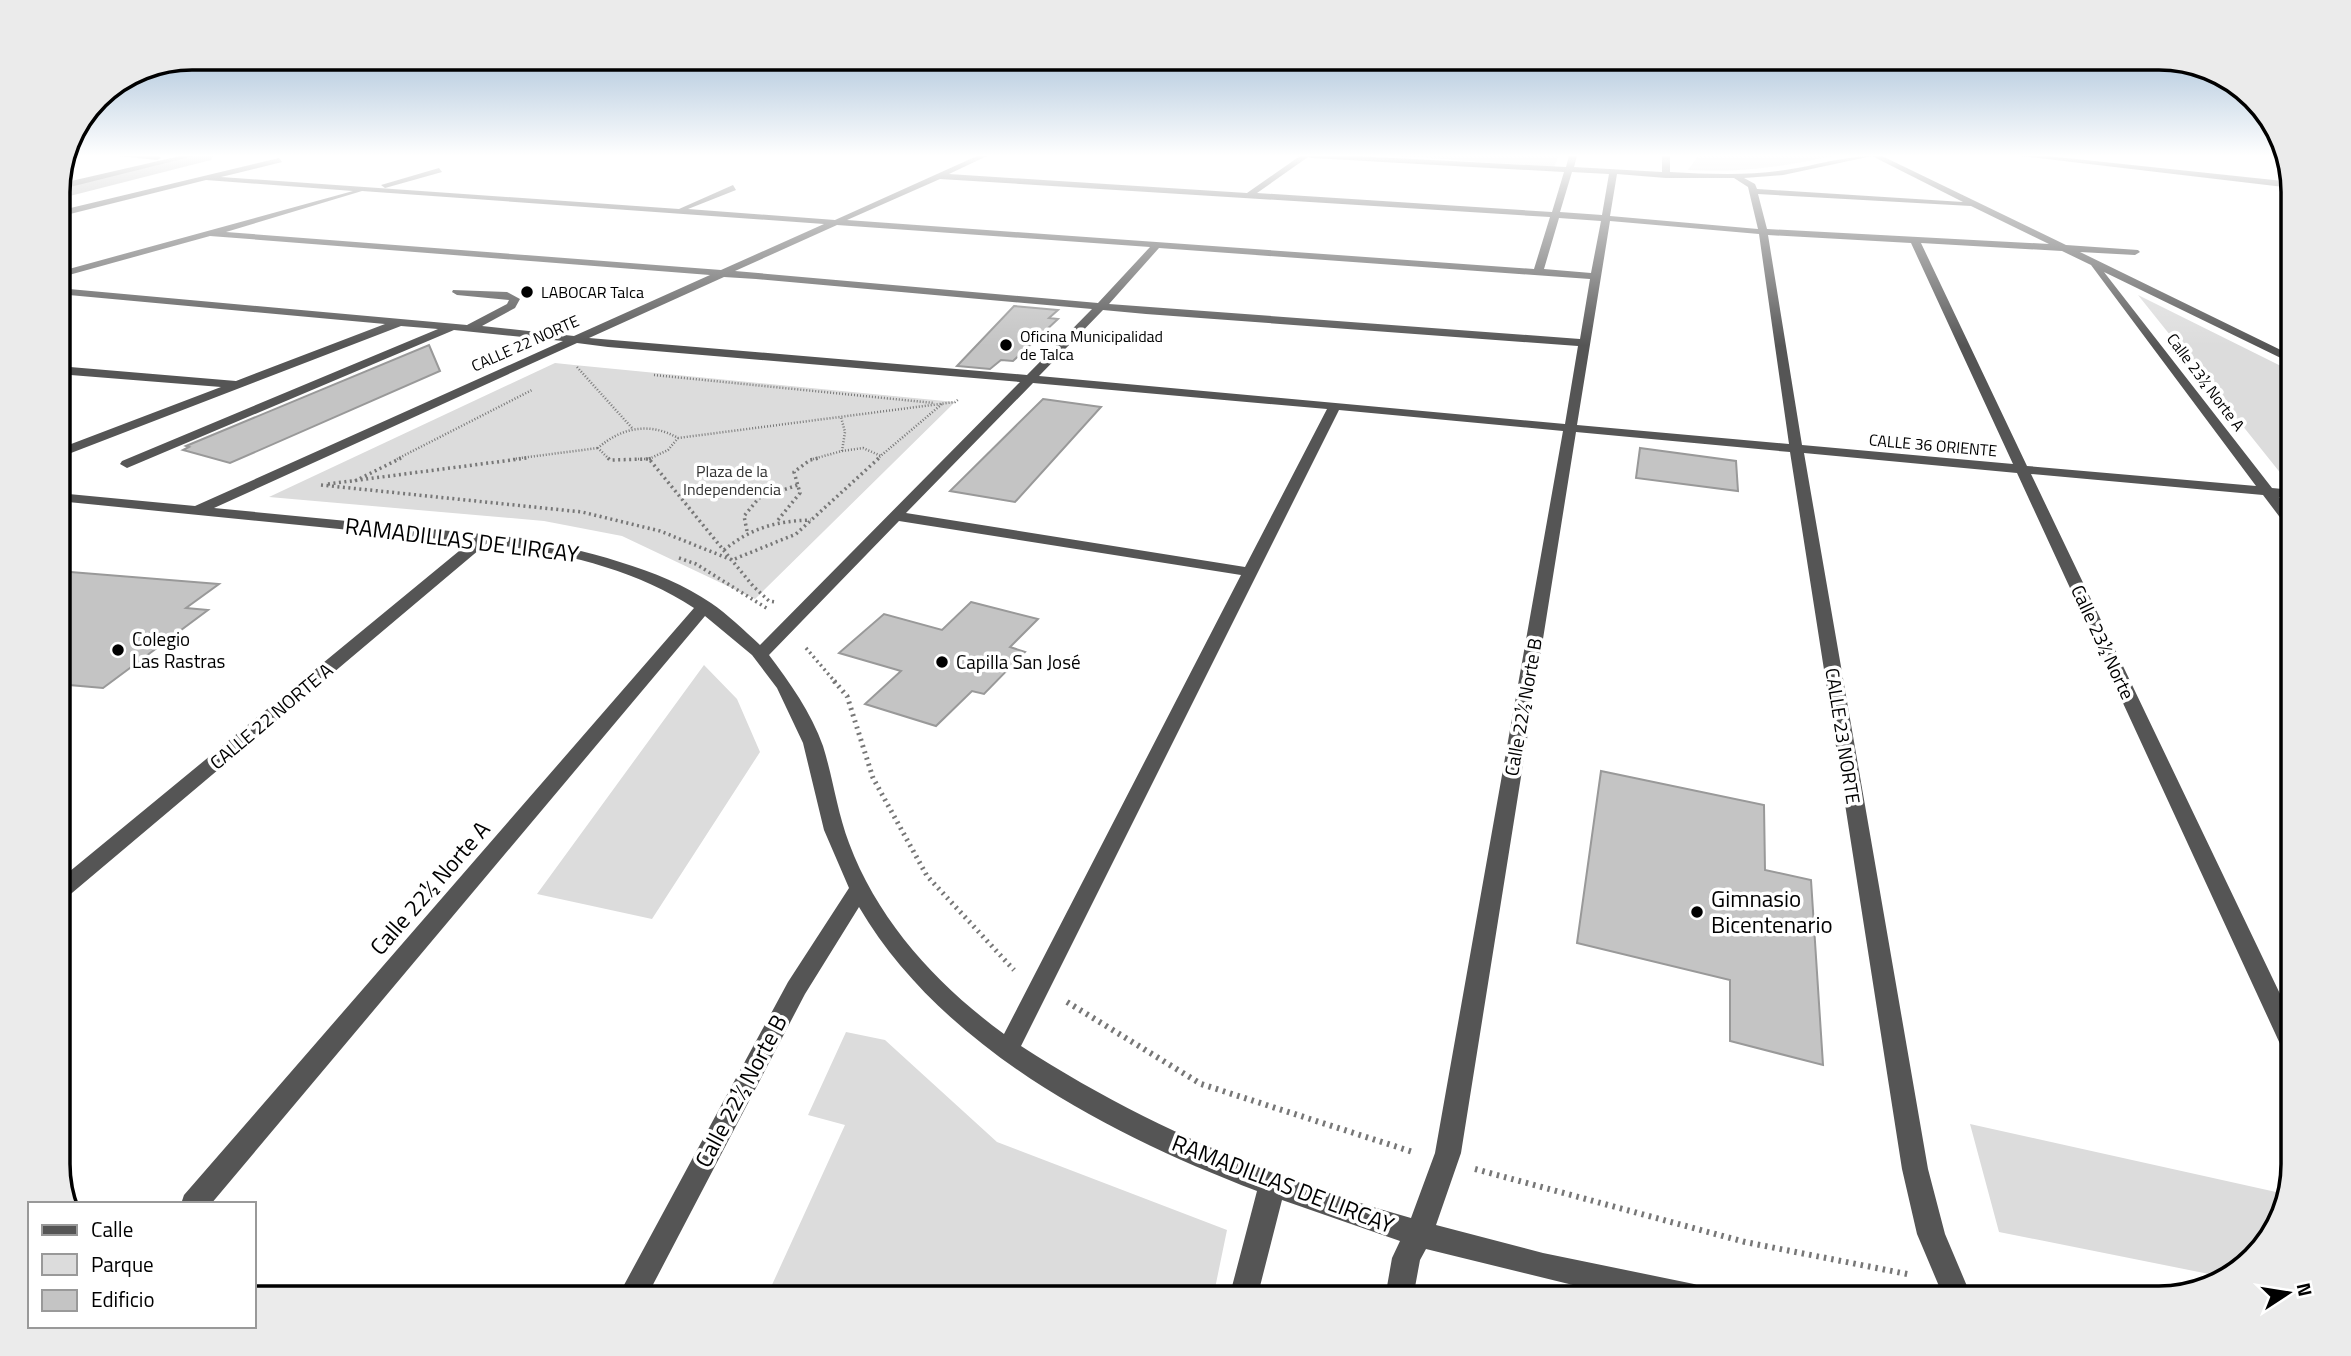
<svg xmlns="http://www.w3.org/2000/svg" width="2351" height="1356" font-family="'Titillium Web',sans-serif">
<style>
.green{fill:#dcdcdc}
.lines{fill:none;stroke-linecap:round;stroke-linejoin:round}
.canal{fill:#a3a3a3;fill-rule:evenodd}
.building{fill:#c4c4c4;stroke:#999;stroke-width:2}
.path-far3{stroke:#777;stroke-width:2.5;stroke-dasharray:1 2;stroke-linecap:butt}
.path-far2{stroke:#777;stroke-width:3.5;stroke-dasharray:2 3.5;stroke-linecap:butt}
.path-far1{stroke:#777;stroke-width:5;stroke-dasharray:2 4.5;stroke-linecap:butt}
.path{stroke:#777;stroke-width:6;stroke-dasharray:2.5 5;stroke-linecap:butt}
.minor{fill:#555;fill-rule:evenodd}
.poi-dot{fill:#000;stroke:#fff;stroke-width:2.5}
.labels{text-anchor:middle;stroke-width:7;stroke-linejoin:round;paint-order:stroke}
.far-poi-label{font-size:16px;fill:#000;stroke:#fff;text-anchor:start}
.far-street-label{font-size:16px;fill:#000;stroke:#fff}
.far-park-label{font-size:16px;fill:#333;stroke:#fff}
.poi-label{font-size:19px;fill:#000;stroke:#fff;text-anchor:start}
.street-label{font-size:19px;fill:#000;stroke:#fff}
.near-street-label{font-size:23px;fill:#000;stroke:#fff}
.near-poi-label{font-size:23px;fill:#000;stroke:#fff;text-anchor:start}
.rim{fill:none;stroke:#000;stroke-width:3.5}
</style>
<rect width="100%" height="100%" fill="#fff"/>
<path class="green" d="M1399 156H1559L1554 167Z
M1698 156H1832C1782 167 1740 173 1688 170Z
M2138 295 2293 372V476L2282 475Z
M555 363 574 365 955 402 755 599 622 536 544 521 269 497Z
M704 665 737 699 760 752 652 919 537 894Z
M846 1032 885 1040 997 1142 1227 1230 1213 1298H766L845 1125 808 1115Z
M1970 1124 2285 1194 2276 1231 2229 1278 1999 1232Z"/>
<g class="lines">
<path class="canal" d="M181 156H213L211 160 58 199V187Z"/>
</g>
<path class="building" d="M1014 306 1058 310 1049 318 1058 319 1013 361 1001 360 990 369 957 366Z
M429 345 440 371 230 463 183 450 189 447 186 446Z
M1043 399 1101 407 1015 502 950 491Z
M1640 448 1736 461 1738 491 1636 478Z
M58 571 219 584 186 608 208 610 103 688 58 684Z
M971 602 1038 619 1010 647 1025 652 984 694 972 691 936 726 865 704 901 671 839 653 884 614 942 630Z
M1601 771 1764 805 1765 870 1811 880 1823 1065 1730 1041V980L1577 943Z"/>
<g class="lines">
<path class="path-far3" d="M577 367 632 428
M654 375 934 403
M842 451 863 448 881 456
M397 459 532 390
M513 459 598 448
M609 459 598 448C622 427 650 422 678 438L955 402 959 399
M638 459H649
M649 459 668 450 678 438
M813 459 842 451 845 432 841 417
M877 459 942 404"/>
<path class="path-far2" d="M608 458 610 460 649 459 753 586 769 601 775 602
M649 459 652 458
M355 481 401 458
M328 484 527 458
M321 485 582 512 660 531 732 560 796 534 879 458
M778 520 800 493 794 472 810 460 819 458
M747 531 744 516 759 498 798 485
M724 550C751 528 776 521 811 520
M679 558 696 564 768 609
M806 648 836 683"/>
<path class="path-far1" d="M834 681 847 696 873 778 927 876 1014 970"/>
<path class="path" d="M1067 1002 1201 1084 1413 1152
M1475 1169 1745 1242 1912 1275
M1989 1290 2029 1298"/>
<path class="minor" d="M118 156H158L161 158 157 160Z
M180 156H194L58 190V184Z
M977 156H987L949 174 1247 193 1300 156H1356L1566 167 1569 156H1577L1574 167 1662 172V156H1670V172C1708 174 1748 176 1785 170 1814 166 1843 156 1872 156L1783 175 1744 178 1755 184 1757 189 1963 202 1872 156H1882L2066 245 2138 250 2140 252 2135 255 2080 252 2293 356V363L2289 362 2104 272 2272 488 2293 490V498L2279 497 2293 515V529L2288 528 2263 495 2031 474 2293 1021V1056L2284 1053 2281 1046 2017 473 1804 453 1928 1169 1945 1234 1972 1298H1944L1917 1234 1902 1169 1790 452 1576 432 1461 1153 1436 1225 1543 1253 1694 1284 1704 1288 1708 1298H1626L1426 1249 1420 1260 1413 1298H1385L1392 1258 1400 1241 1282 1200 1257 1298H1229L1257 1191C1109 1135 941 1047 859 907L805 994 646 1298H617L788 982 849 888 824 830 803 743 777 688 752 655 705 616 211 1204H181L184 1195 694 608C634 568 557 551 486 544L66 898 58 901V881L470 542 58 501V493L195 506 563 341 454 330 127 468 120 464 122 461 438 329 401 326 58 458V449L221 387 58 374V366L236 381 385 324 58 294V288L467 325 507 304 509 300 457 295 452 292 453 290 507 292 520 299 515 308 482 326 574 336 710 275 210 236 58 278V272L353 191 206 180 58 217V211L279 158 282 162 221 177 679 209 733 185 736 190 688 209 835 220ZM1308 157 1312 158 1564 172 1552 212 1257 193ZM1572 172 1609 174 1602 215 1560 212ZM1617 174 1666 178H1734L1748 187 1758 229 1610 216ZM940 179 1550 217 1534 269 847 220ZM362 191 824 224 721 270 226 232ZM1758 194 1971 206 2049 244 1767 229ZM1559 218 1601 221 1591 273 1544 269ZM1610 221 1759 234 1789 444 1577 425ZM837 225 1150 247 1098 303 735 271ZM1768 235 1911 243 2013 464 1802 445ZM1921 243 2062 251 2091 265 2256 486 2027 466ZM1159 248 1590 279 1580 339 1109 304ZM724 277 756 279 1092 309 1027 375 589 338ZM1103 310 1146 314 1578 346 1565 424 1039 376ZM577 343 608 347 1020 382 760 645C744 630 727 614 711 603 661 568 581 550 522 538L214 508ZM1033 383 1327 409 1245 567 906 513ZM1339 410 1563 431 1435 1153 1411 1218C1274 1180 1141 1124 1021 1046ZM899 521 1241 575 1004 1034C937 985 878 921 849 843 837 811 833 778 823 746 811 712 790 683 769 655Z
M2022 156H2047L2293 182V188Z
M439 168 442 172 385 188 381 185Z"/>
</g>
<linearGradient id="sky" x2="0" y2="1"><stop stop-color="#8cadcc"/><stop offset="0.45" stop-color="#fff"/><stop offset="1" stop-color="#fff" stop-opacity="0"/></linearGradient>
<rect width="2351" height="346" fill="url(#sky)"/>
<g class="poi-dot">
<circle cx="527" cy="292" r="7"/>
<circle cx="1006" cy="345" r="7"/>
<circle cx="118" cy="650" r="7"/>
<circle cx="942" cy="662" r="7"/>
<circle cx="1697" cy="912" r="7"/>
</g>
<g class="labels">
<g class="far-poi-label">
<text x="541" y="298">LABOCAR Talca</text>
<text x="1020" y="342">Oficina Municipalidad<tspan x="1020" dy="18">de Talca</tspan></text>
</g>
<g class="far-street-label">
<text transform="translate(525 343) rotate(-24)" y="6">CALLE 22 NORTE</text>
<text transform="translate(2206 382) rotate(53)" y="6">Calle 23½ Norte A</text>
<text transform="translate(1933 445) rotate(5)" y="6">CALLE 36 ORIENTE</text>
</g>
<g class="far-park-label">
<text x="732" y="477">Plaza de la<tspan x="732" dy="18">Independencia</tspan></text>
</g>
<g class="poi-label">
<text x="132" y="646">Colegio<tspan x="132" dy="22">Las Rastras</tspan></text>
<text x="956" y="669">Capilla San José</text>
</g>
<g class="street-label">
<text transform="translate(2103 642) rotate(65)" y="7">Calle 23½ Norte</text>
<text transform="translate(1523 707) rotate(-80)" y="7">Calle 22½ Norte B</text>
<text transform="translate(271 716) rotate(-40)" y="7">CALLE 22 NORTE A</text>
<text transform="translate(1843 736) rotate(81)" y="7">CALLE 23 NORTE</text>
</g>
<g class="near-street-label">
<text transform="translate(462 540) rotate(7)" y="8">RAMADILLAS DE LIRCAY</text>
<text transform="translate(430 888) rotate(-49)" y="8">Calle 22½ Norte A</text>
<text transform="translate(741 1091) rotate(-62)" y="8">Calle 22½ Norte B</text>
<text transform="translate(1283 1184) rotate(21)" y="8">RAMADILLAS DE LIRCAY</text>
</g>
<g class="near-poi-label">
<text x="1711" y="907">Gimnasio<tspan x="1711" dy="26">Bicentenario</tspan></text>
</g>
</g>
<path d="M0 0H2351V1356H0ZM192 70H2159A122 122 0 0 1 2281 192V1164A122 122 0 0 1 2159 1286H192A122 122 0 0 1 70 1164V192A122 122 0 0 1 192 70Z" fill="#ebebeb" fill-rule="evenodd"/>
<path class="rim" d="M192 70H2159A122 122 0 0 1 2281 192V1164A122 122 0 0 1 2159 1286H192A122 122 0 0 1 70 1164V192A122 122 0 0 1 192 70Z"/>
<rect x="28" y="1202" width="228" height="126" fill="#ffffff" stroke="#999999" stroke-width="2"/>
<rect x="42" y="1225" width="35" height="10" fill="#555555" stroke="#999999" stroke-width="2"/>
<text x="91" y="1237" font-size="21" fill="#000000">Calle</text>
<rect x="42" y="1254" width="35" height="21" fill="#dcdcdc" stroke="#999999" stroke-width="2"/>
<text x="91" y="1272" font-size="21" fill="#000000">Parque</text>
<rect x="42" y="1290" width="35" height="21" fill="#c4c4c4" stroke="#999999" stroke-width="2"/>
<text x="91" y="1307" font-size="21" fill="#000000">Edificio</text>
<g transform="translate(2288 1293) rotate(78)" stroke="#ffffff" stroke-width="5" paint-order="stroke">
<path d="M0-5L12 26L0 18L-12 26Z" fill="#000000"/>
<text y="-10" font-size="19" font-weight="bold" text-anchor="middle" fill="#000000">N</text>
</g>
</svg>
